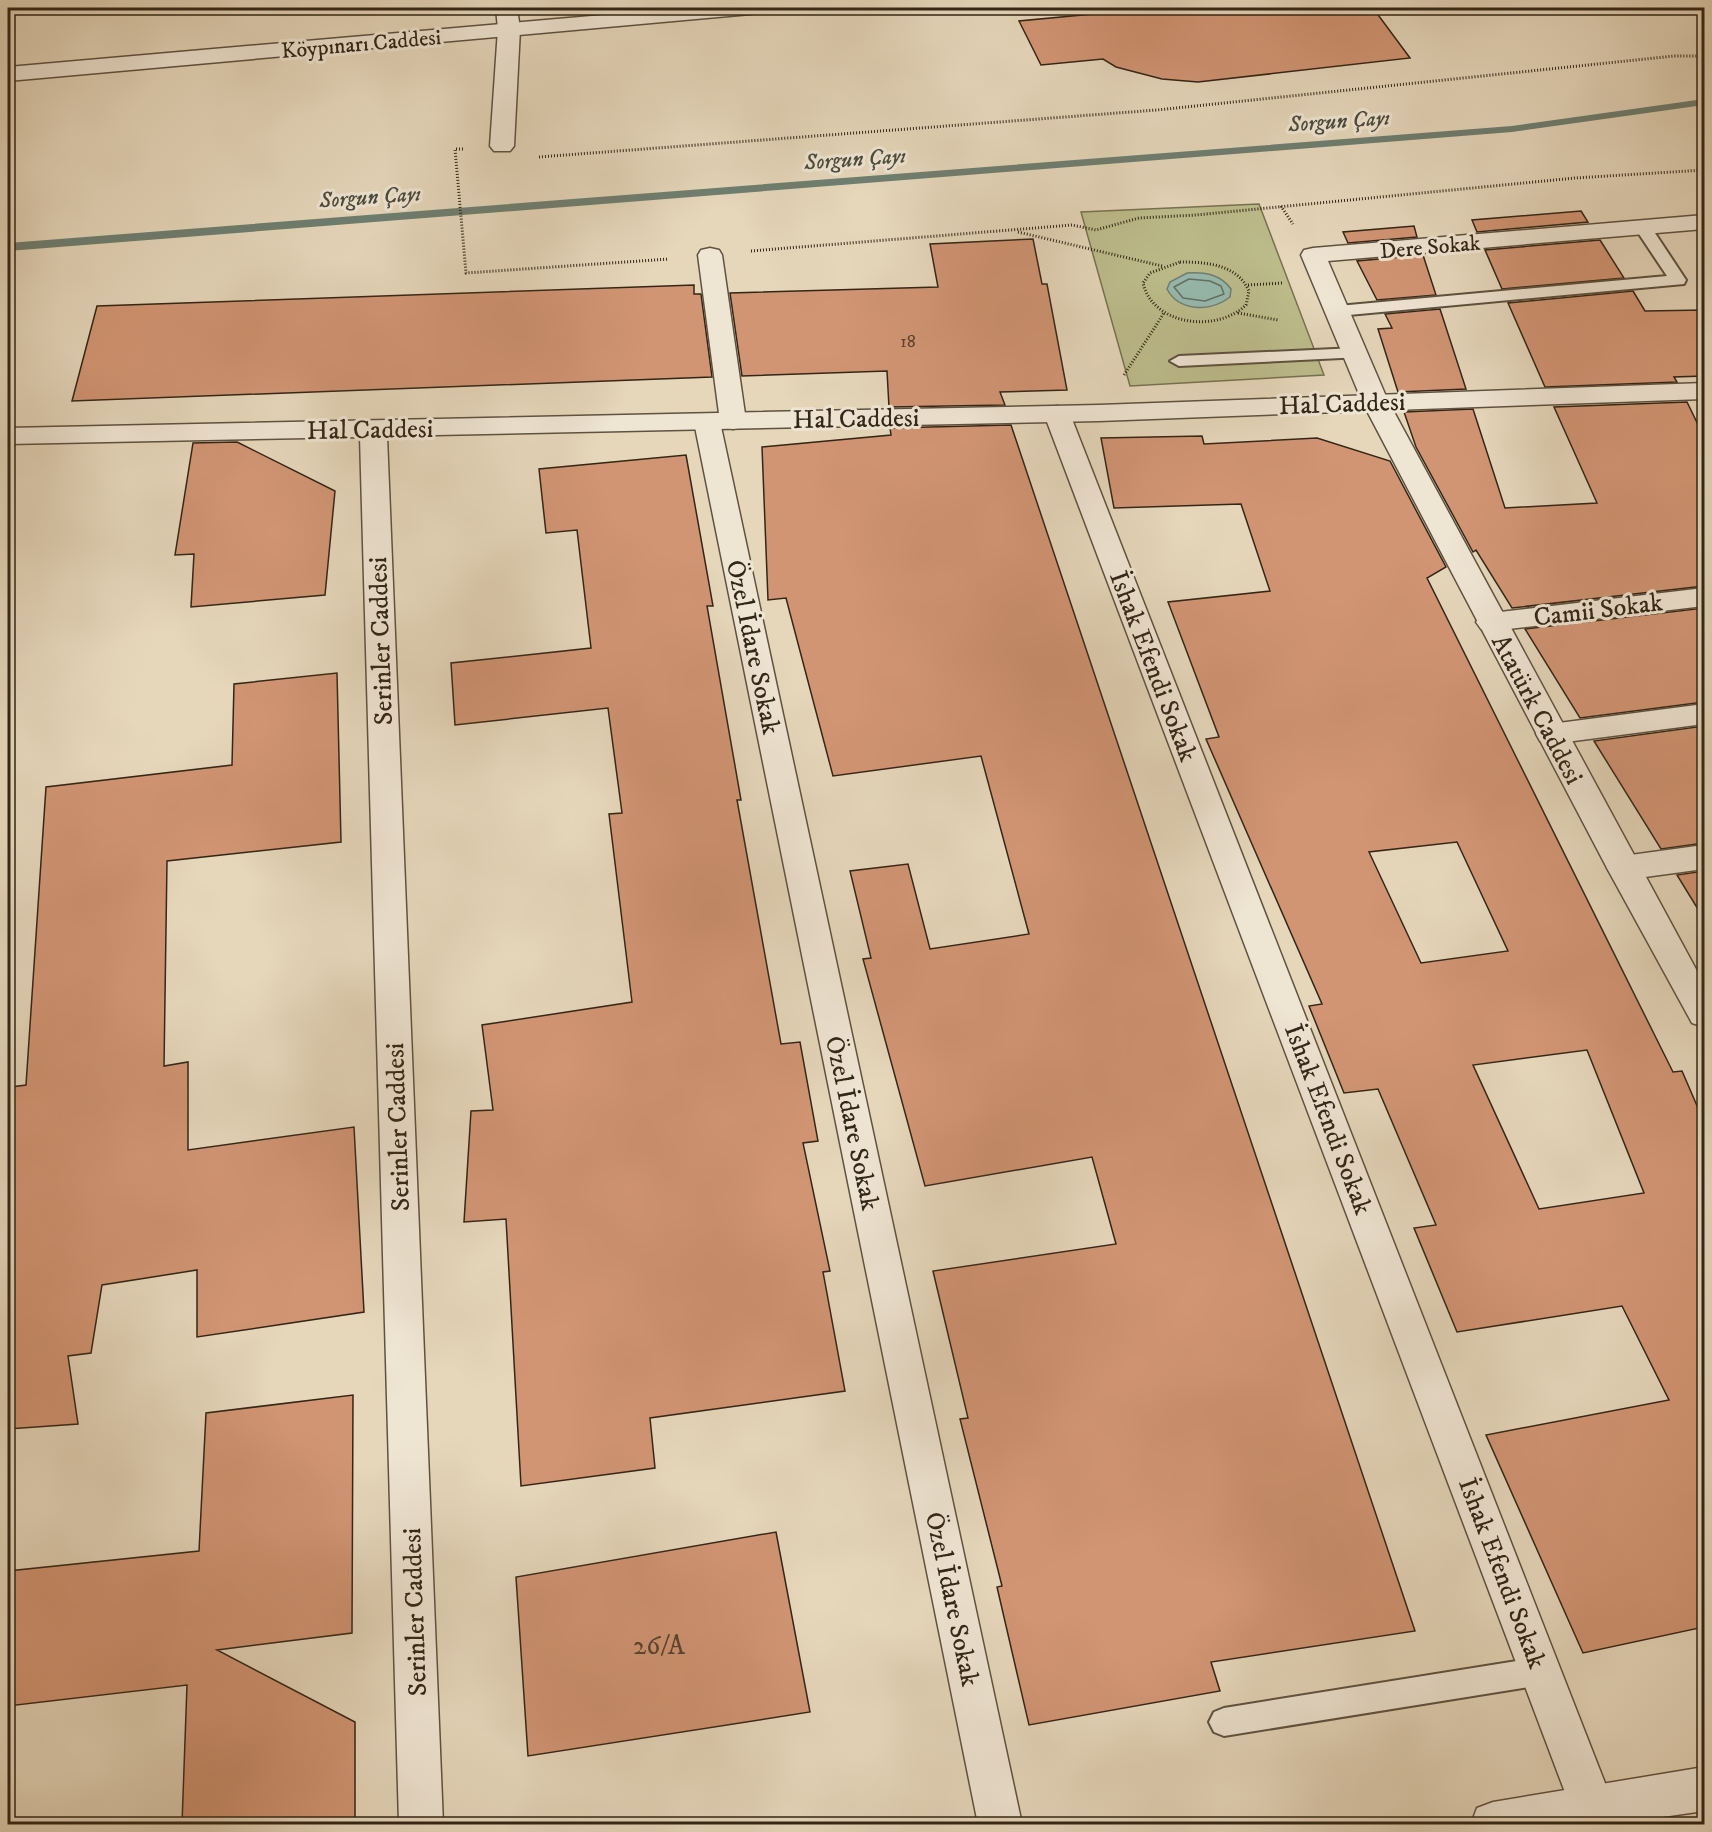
<svg xmlns="http://www.w3.org/2000/svg" width="1712" height="1832" font-family="'IM FELL DW Pica',serif">
<style>
.green{fill:#bdbc8b;stroke:#787151;stroke-width:1.5}
.water{fill:#96baaf;stroke:#6e7f72;stroke-width:1.5}
.lines{fill:none;stroke-linecap:round;stroke-linejoin:round}
.shore{stroke:#647063;stroke-width:1.5}
.stream{fill:#6e7f72;fill-rule:evenodd}
.building{fill:#d29574;stroke:#322617;stroke-width:1.5;fill-rule:evenodd}
.service-casing{stroke:#5f5240;stroke-width:4}
.minor-casing{stroke:#5f5240;stroke-width:3}
.tertiary-casing{stroke:#5f5240;stroke-width:3}
.path{stroke:#322617;stroke-width:3;stroke-dasharray:1 2;stroke-linecap:butt}
.service{fill:#efe5d3;fill-rule:evenodd}
.minor{fill:#efe5d3;fill-rule:evenodd}
.tertiary{fill:#efe5d3;fill-rule:evenodd}
.labels{text-anchor:middle;stroke-width:6;stroke-linejoin:round;paint-order:stroke}
.far-number-label{font-size:18px;fill:#5a422e}
.far-street-label{font-size:22px;fill:#322617;stroke:#efe5d3}
.far-water-label{font-size:22px;font-style:italic;fill:#4b4b3d;stroke:#efe5d3}
.street-label{font-size:26px;fill:#322617;stroke:#efe5d3}
.near-number-label{font-size:27px;fill:#5a422e}
</style>
<rect width="100%" height="100%" fill="#e6d7bb"/>
<filter id="stains"><feTurbulence type="fractalNoise" baseFrequency=".00333" numOctaves="4"/><feColorMatrix values="0 0 0 0 .2 0 0 0 0 .09 0 0 0 0 .02 0 0 0 .5 -.17"/></filter>
<radialGradient id="worn" r=".72"><stop offset=".6" stop-color="#630" stop-opacity="0"/><stop offset="1" stop-color="#630" stop-opacity=".3"/></radialGradient>
<path class="green" d="M1259 204 1324 375 1130 386 1081 212Z"/>
<path class="water" d="M1187 273C1205 272 1220 274 1231 289L1230 297C1211 312 1179 312 1167 289L1170 282Z"/>
<g class="lines">
<path class="shore" d="M1189 279 1210 281 1221 286 1224 294 1205 301 1183 298 1174 287Z"/>
<path class="stream" d="M1704 99V105L1512 132 8 251V243L1512 126Z"/>
</g>
<path class="building" d="M1157 8H1373L1410 58 1198 82 1162 79 1116 67 1103 59 1041 65 1019 21Z
M1581 211 1588 222 1477 232 1472 220Z
M1414 226 1417 237 1348 243 1343 232Z
M1033 239 1042 284H1047L1067 390 1000 392 1005 405 889 407 887 371 742 376 730 293 938 287 930 244Z
M1600 240 1624 278 1502 289 1485 250Z
M1423 255 1436 295 1377 300 1357 261Z
M694 285V294H701L712 377 72 401 97 306Z
M1633 291 1645 311 1704 310V376L1674 377 1677 382 1545 387 1508 303Z
M1440 309 1466 389 1398 392 1378 329 1392 328 1385 314Z
M1687 402 1704 437V586L1512 608 1476 550 1473 552 1416 447 1404 412 1473 409 1505 508 1597 503 1554 407Z
M1011 425 1415 1631 1211 1662 1220 1691 1029 1725 997 1587 1002 1586 960 1419 968 1418 933 1271 1116 1244 1092 1157 925 1186 863 959 871 958 850 871 908 864 930 949 1029 934 981 756 833 776 786 598 768 600 762 447 891 435 890 428Z
M1202 436 1204 444 1317 438 1390 461 1446 567 1427 578 1673 1072 1682 1071 1704 1122V1627L1583 1653 1486 1435 1669 1400 1622 1306 1457 1332 1414 1228 1436 1225 1378 1089 1344 1093 1309 1006 1322 1004 1206 739 1219 737 1168 602 1270 591 1241 504 1114 508 1101 438ZM1457 842 1508 951 1421 963 1369 852ZM1587 1050 1644 1193 1539 1209 1473 1065Z
M237 442 335 491 325 595 191 607 194 554 175 555 193 443Z
M686 455 713 606H707L741 800H737L781 1044 800 1042 818 1141 803 1143 830 1271 823 1272 845 1391 650 1418 655 1468 521 1486 506 1219 464 1222 471 1111 493 1110 482 1025 632 1002 609 814 622 813 608 708 455 725 451 663 591 648 577 530 546 533 539 469Z
M1704 608V702L1580 718 1525 629Z
M337 673 341 842 167 861 164 1066 188 1062V1150L354 1127 364 1312 197 1337V1270L102 1285 91 1353 68 1356 78 1424 8 1429V1145L11 1087 26 1085 46 787 232 765 234 684Z
M1704 726V843L1661 849 1594 741Z
M1704 871V919L1677 875Z
M353 1395 352 1633 217 1650 355 1722V1824H182L187 1685 8 1706V1571L199 1551 206 1413Z
M776 1532 810 1712 528 1756 516 1577Z"/>
<g class="lines">
<g class="service-casing">
<path id="service" d="M1643 223 1649 224 1686 280 1684 284 1338 316 1329 311 1338 306 1667 276 1635 228Z
M1356 348 1362 349 1365 353 1362 357 1179 366 1170 361 1179 356Z
M1541 1657 1551 1661 1556 1671 1551 1681 1541 1685 1224 1736 1214 1732 1209 1722 1214 1712 1224 1708Z"/>
</g>
<g class="minor-casing">
<path id="minor" d="M496 8H517L520 29 514 146 510 151H494L490 146 498 29Z
M1704 215V229L1328 261 1388 401 1384 407 1375 409 1366 407 1362 401 1301 255 1304 250 1313 248Z
M710 248 719 250 722 255 746 421 742 427 733 429 724 427 720 422 1022 1824H978L694 422 698 416 707 414 716 416 720 421 698 255 701 250Z
M1057 406 1066 408 1070 414 1621 1824H1577L1044 414 1048 408Z
M1704 588V606L1491 631 1481 629 1476 622 1481 615 1491 613Z
M1704 704V724L1551 744 1540 741 1536 734 1540 727 1551 724Z
M1704 845V869L1623 880 1612 876 1607 868 1612 860 1623 856Z"/>
</g>
<g class="tertiary-casing">
<path id="tertiary" d="M684 8H762L759 13 751 14 8 81V67Z
M1704 383V399L1393 410 1704 984V1027L1692 1023 1607 868 1367 411 1099 421 387 436 443 1824H399L360 437 8 444V428L1099 405Z
M1704 1767V1811L1614 1824H1471L1477 1808 1493 1802Z"/>
</g>
<path class="path" d="M463 149H455L466 273 669 259
M539 157 1157 110 1674 56H1704
M1281 206 1293 224
M1018 232 1162 266
M751 251 1072 225 1096 230 1139 218 1196 215 1575 178 1704 170
M1180 262C1206 262 1237 264 1249 291L1246 305C1217 333 1153 326 1143 283L1150 273Z
M1248 285 1283 283
M1238 313 1278 320
M1124 375 1164 313"/>
<use href="#service" class="service"/>
<use href="#minor" class="minor"/>
<use href="#tertiary" class="tertiary"/>
</g>
<g class="labels">
<g class="far-number-label">
<text x="908" y="347">18</text>
</g>
<g class="far-street-label">
<text transform="translate(361 43) rotate(-5)" y="8">Köypınarı Caddesi</text>
<text transform="translate(1430 246) rotate(-5)" y="8">Dere Sokak</text>
</g>
<g class="far-water-label">
<text transform="translate(1339 120) rotate(-4)" y="8">Sorgun Çayı</text>
<text transform="translate(855 158) rotate(-4)" y="8">Sorgun Çayı</text>
<text transform="translate(370 196) rotate(-4)" y="8">Sorgun Çayı</text>
</g>
<g class="street-label">
<text transform="translate(1342 403) rotate(-2)" y="9">Hal Caddesi</text>
<text transform="translate(856 418) rotate(-1)" y="9">Hal Caddesi</text>
<text transform="translate(370 429) rotate(-1)" y="9">Hal Caddesi</text>
<text transform="translate(1598 609) rotate(-7)" y="9">Camii Sokak</text>
<text transform="translate(380 641) rotate(-92)" y="9">Serinler Caddesi</text>
<text transform="translate(754 647) rotate(78)" y="9">Özel İdare Sokak</text>
<text transform="translate(1154 666) rotate(69)" y="9">İshak Efendi Sokak</text>
<text transform="translate(1538 709) rotate(62)" y="9">Atatürk Caddesi</text>
<text transform="translate(1329 1119) rotate(69)" y="9">İshak Efendi Sokak</text>
<text transform="translate(853 1123) rotate(78)" y="9">Özel İdare Sokak</text>
<text transform="translate(397 1127) rotate(-92)" y="9">Serinler Caddesi</text>
<text transform="translate(1503 1573) rotate(69)" y="9">İshak Efendi Sokak</text>
<text transform="translate(953 1599) rotate(78)" y="9">Özel İdare Sokak</text>
<text transform="translate(414 1612) rotate(-92)" y="9">Serinler Caddesi</text>
</g>
<g class="near-number-label">
<text x="659" y="1654">26/A</text>
</g>
</g>
<rect width="1712" height="1832" fill="none" stroke="#e6d7bb" stroke-width="30"/>
<rect x="9" y="9" width="1694" height="1814" fill="none" stroke="#322617" stroke-width="3"/>
<rect x="15" y="15" width="1682" height="1802" fill="none" stroke="#322617" stroke-width="1.5"/>
<rect width="100%" height="100%" filter="url(#stains)"/>
<rect width="100%" height="100%" fill="url(#worn)"/>
</svg>
